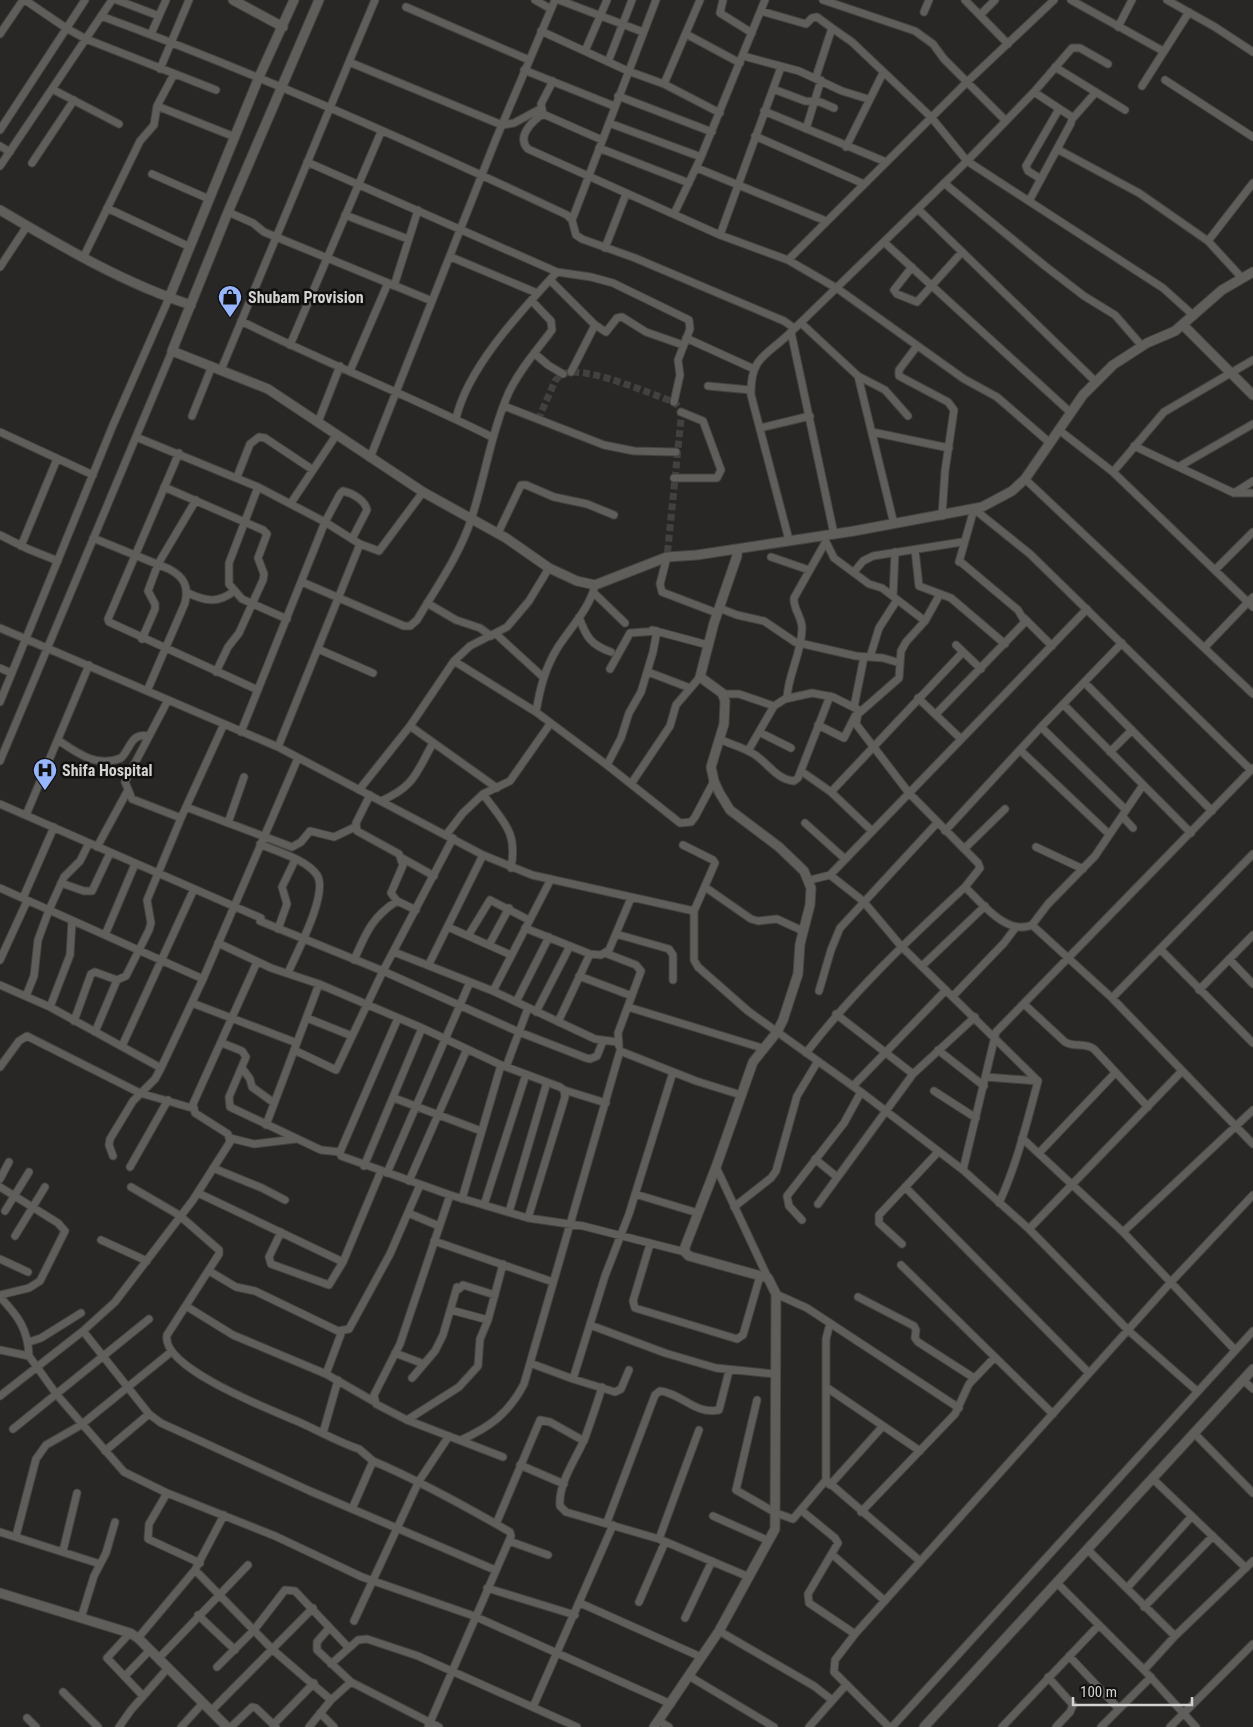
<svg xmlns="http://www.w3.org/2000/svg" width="1253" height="1727" font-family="'Roboto Condensed',sans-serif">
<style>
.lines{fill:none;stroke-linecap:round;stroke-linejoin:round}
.minor-tunnel{stroke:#42413f;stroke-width:7;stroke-dasharray:7 3.5;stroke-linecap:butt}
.minor-casing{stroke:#444341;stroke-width:9}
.tertiary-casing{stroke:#444341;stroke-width:11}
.minor{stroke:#5f5e5b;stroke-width:7}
.tertiary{stroke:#5f5e5b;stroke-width:9}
.labels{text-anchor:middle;stroke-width:5;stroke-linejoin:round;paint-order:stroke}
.poi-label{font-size:16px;font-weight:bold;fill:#d4d3d2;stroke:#10100f;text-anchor:start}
</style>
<rect width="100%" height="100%" fill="#282725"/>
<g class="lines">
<path class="minor-tunnel" d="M538 420 555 381C559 376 564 372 572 372 600 372 646 392 674 402 680 408 681 411 681 419L667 557"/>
<g class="minor-casing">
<path id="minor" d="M25 0 66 28 86 39 216 90
M117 0 159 16
M535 0 551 9
M559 0 643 32
M723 0 720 13 752 33
M823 0 915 31 933 44 944 59 1006 121
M965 0 1008 44
M1071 0 1163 51
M1167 0 1215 27 1253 52
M406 7 529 60
M761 11 806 24 812 18 817 17 832 28
M924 12 929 0
M981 14 995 0
M101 16C259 74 414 143 567 215L572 220 576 235 582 239 635 258 784 321 794 328
M1118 27 1132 0
M541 31 628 71 664 84 720 113
M0 34 23 0
M151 34 166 0
M686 34 740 63
M585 51 607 0
M743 56 799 71 842 91 868 99
M349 62 375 0
M608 62 632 0
M1055 67 1125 110
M160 69 189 0
M524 70 614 106
M816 77 832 28 852 42 931 117 967 161 1163 288 1194 316
M1165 80 1253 137
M553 81 541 104 543 114 602 140
M664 84 700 0
M1142 86 1189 12
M52 89 119 124
M773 89 805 101 820 102 834 108
M1034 92 1072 117 1071 123 1057 149 1139 193 1208 241 1242 278
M618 96 712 132
M157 106 235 137
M764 111 886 162
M543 114C532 121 516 137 528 149L720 235 788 260 838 289 964 379 997 397 1050 443
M1073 118 1096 92
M609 123 701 157
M806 129 821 80
M0 130 85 0
M755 136 864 184
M0 146 10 152
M846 147 883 73
M599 148 689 183
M307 162 557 272 591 277 613 283 689 320 690 329 678 360 680 375 674 402
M32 163 74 100
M0 166 112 0
M697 168 826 221
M152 174 209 199
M1041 179 1028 171 1026 166 1059 109
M944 183 1045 266 1084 296 1115 315 1142 346
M1029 201 1057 149
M107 208 190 247
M919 210 1095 381
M228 212 253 223 264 232 432 301
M674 214 701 157 765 0
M345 215 408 239
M572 220 656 0
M720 235 781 67
M1208 241 1253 183
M885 243 1070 412
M605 248 626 194
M451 257 537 293
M83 258 140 141 154 125 157 106 174 74
M788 260 967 82 1054 0
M0 267 27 226
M912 267 894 290 897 294 917 302 962 252
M550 280 595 325 571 372
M394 286 418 210
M241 321C323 362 410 396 492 437
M801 323 858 376 894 524
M595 325 606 332 617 318 622 317 646 332 683 345
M686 338 754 369
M290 345 381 132
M917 346 899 370V376L948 402 954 410 945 471 942 516
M534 353 548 365 563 374
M1253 360 1164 412 1113 472 1253 607
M221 370 349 62 502 125 514 123 540 109
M350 371 388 283
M858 376 885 390 908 416
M708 386 751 390
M504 406 604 445 634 451 676 452
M192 416 212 366
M456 419C467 368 522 310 557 272
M318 422 340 366
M760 428 810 416
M1059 430 1113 472
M0 432 93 475
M872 432 949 448
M136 437 258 487 325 522 340 494 343 491C352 493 365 500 367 510L352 539
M1134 446 1234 493H1253
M179 453 108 619 109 622 258 690
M370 458 496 139 555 0
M1180 466 1253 424
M237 477 250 444 259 437 265 438 313 470
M674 478H717L721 470 703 421 681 412
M1025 479 1253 694
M164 487 263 530 267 534 258 558 264 574 263 580 239 633 228 647 216 672
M258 487 229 563V584L242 599 287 619
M1234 493 1253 481
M291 503 337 434
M498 533 521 485H526L554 497 587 504 614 515
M834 534 791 332 967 161 1034 92 1072 48H1080L1108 64
M0 535 28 549 58 561
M93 538 169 569C184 577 189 586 185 603L147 691
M789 540 751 395C750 356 767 356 791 332
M825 540 834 558 869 584 882 588 925 621
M21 546 57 459
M915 550 919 586 951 598 1005 644
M667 557 660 584 662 592 717 613
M771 557 809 570
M959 562 974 509 1030 554 1251 770
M1215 570 1253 532
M854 572 863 561 873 556 962 542
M302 582 404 626H410L417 620C436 588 459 556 471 520 485 477 491 433 509 392 520 369 537 350 552 330L551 321 532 301
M595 585C590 608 571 627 558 647 545 668 540 688 536 712L607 765 680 823 691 822 695 817 714 781
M593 592 625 623
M188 593C205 601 218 604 234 591
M940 594 925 621 906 642 901 651 899 678 858 714 856 724 909 793 978 863 980 868 965 887C981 902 1006 936 1032 925L1112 998 1253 1144
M893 596 895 552
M427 603 456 620 480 628 491 636
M719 608 737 615 764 621 795 642 856 656 883 658 900 663
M579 617C586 637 591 645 611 652
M1024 618 1052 646
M0 628 278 747 483 855 532 875 694 911V960L698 967 748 1011 861 1092 963 1170 1029 1229 1129 1331 1197 1391
M652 630 708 645
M496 634 543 677
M142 639 155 609V604L148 591 158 564 196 500
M956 645 981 669
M1205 647 1253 597
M318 649 373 673
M870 657 879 628 897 600
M454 661 536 712
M0 668 11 673
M648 672 690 688
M1085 683 1212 811
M723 694H739L774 706
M787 698C788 674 802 653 802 628 802 617 793 609 794 598L825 543
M918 698 961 739
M168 700 125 782 132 799 181 818
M0 702 113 425 169 298
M1064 705 1191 833
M854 707 864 657
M936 714 1025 622 1018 610 962 563
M818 725 844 738 855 716
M410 726 497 788
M1041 727 1122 643
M241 732 325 522 360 544 379 551 423 492
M759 732 791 748
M719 739C730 744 742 747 752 753 767 761 775 779 794 781L798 778 830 696
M58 740C77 753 97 768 121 758 131 748 131 732 149 736
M278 747 360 544
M1020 750 1109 834
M748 751 774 706 785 699 812 693 833 697 861 711
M1110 752 1132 730
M0 761 172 351
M607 765 621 738 629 713 641 692 653 652 657 631 630 633 610 669
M801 771 831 792 872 831
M631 784 670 726 676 705 700 677
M359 790 410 726 454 661 470 646 507 627 529 601 549 568
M831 792 963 652
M483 794C503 822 518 831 511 868
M370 795 356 823 357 831 399 854 403 865 391 893 397 901 416 910
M381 801C415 786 416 773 433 743
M0 804 261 918
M186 807 292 847 301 842 310 831 334 837 355 827
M26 815 89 665
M1122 816 1133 828
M228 823 244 777
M805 823 845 859
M945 831 1041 727 1126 810
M446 835 463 813 483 794 510 781 550 724
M260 844C277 852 306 859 317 875 329 893 296 954 288 973
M683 845 713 860 715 863 694 911
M97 847 127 792
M1036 847 1083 869
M964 849 1005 809
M402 858 434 876
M830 875 1087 609
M810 880 830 875 863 901 901 946 1038 1081C1027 1122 1017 1164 999 1203
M61 883 84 891H92L110 853
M705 887 751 919 758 921 777 919 803 931
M0 888 203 979
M23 898 54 827
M260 921 383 971 519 1032 586 1058 590 1059 597 1056 603 1041
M1032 925 1048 904 1095 856 1143 785
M448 927 511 955
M525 928 590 954 601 955 609 950 631 898
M278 929 287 904 282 887 295 860
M616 934 669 949 673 955V980
M105 935 135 864
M468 936 490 900 529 920
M218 943 271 968 319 984 422 1028 501 1065 560 1087 564 1090 565 1097 528 1218
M489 945 509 908
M1160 949 1253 1043
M394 952 493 991 595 1039 617 1042
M605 953 636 965 641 971 618 1033 619 1046
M1229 959 1253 984
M0 960 27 901
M354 960C366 933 372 917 397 901
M429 964 483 855
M922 966 985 906
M579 976 632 996
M0 985 50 1007 161 1068
M1199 990 1253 935
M493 991 551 879
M819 991 831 950 840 928 937 823
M26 996 34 976 38 940 49 910 64 877 80 861 89 843
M953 996 1004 943 1016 927
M1112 998 1253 854
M516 1002 549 937
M192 1003 297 1043
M1024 1004 1065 1042C1075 1048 1084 1042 1094 1049L1148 1107
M50 1007 70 955 72 921
M628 1007 762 1048
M536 1012 570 946
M836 1014 913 1074
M307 1018 352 1036
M398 1018 340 1152 341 1156 450 1195 528 1218 583 1226 685 1252
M74 1021 91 974 95 972 117 980 126 976 149 930 151 923 147 900 181 818 224 724
M558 1022 590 954
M95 1032 117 980
M222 1043 242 1051 246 1057 229 1097 230 1107 321 1150 340 1152
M122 1046 194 889
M294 1050 336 1070 383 971 453 838
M938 1050 984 1086
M806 1053C853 992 908 940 965 887
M0 1067 19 1041 27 1036 140 1093 192 1108
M506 1067 528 1008
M242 1068 250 1079 252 1087 274 1103
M986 1077 1038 1081
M853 1086 946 990
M564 1090 606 1103
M934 1091 976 1118
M394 1098 481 1131
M266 1125 319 984
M230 1138 254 1144 296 1139
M1022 1138 1123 1232 1235 1350
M1039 1153 1115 1073
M113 1156 109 1145 110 1139 133 1101 155 1079 161 1068 203 979 298 758
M815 1159 837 1177
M364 1166 422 1028
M130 1167 168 1100
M716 1167 768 1278
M213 1168 262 1188 285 1200
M963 1170 996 1032 1253 768
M387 1173 470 982
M0 1179 9 1162
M409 1181 467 1049
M0 1187 58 1223 65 1231 40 1281 29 1288 0 1295
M131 1187 179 1215 219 1250V1254L167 1335C160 1368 274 1411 299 1422 319 1431 338 1442 359 1449L373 1461 352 1509
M905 1187 1089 1373
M198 1193 343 1262
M635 1194 698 1213
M450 1195 400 1344 374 1395 376 1404 407 1420 503 1457
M462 1199 501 1065
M818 1204 913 1074 975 1017
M484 1205 526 1074
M734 1207 771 1178 776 1171 797 1096 818 1061
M5 1211 29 1172
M509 1212 547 1082
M408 1213 439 1226
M802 1220 789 1206 787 1196 844 1123 861 1092
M1029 1229 1182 1071
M281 1232 269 1257 271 1264 329 1285 343 1262 381 1171
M1123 1232 1253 1110
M15 1236 45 1187
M101 1240 147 1261
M434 1241 553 1282
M650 1244 633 1301 635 1308 737 1339 743 1335 760 1276
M902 1244 879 1223V1215L938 1152
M0 1259 28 1272
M901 1265 1053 1414
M209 1271 236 1287 255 1291 338 1331 349 1329 390 1254 420 1185
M776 1294 807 1308 959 1408
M0 1297C18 1316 28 1329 29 1356
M858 1297 914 1326 916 1330 915 1338 918 1342 974 1378
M186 1306 233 1335 326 1374 373 1401
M451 1310 488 1320
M830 1323 826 1339V1480L920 1561
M590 1325 665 1353 716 1368 775 1374
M83 1331 149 1414 161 1423 310 1491 495 1570
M29 1342 41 1338 81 1313
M0 1350 29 1356 57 1395 124 1472 167 1493 275 1536 362 1577 474 1616 671 1704
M395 1353 424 1364
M530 1363 573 1379 615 1392 621 1389 629 1370
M326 1374 342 1331
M412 1378 435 1351 443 1335 457 1287 459 1289 463 1285 495 1295
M573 1379 605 1276 629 1214 673 1072
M1243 1380 1253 1389
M602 1387C597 1404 591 1421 585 1438 576 1459 558 1483 560 1506L566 1512 659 1539 749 1577
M826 1387 920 1451
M0 1396 83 1331 115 1302 193 1200 230 1142 228 1134 195 1113 193 1104 257 962
M757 1400 736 1490 776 1513 793 1519 826 1480
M407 1420 459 1387 478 1366 480 1339 488 1320 503 1264
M13 1429 149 1319
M323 1433 338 1380
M1195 1434 1253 1493
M461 1440C490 1427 509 1413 524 1384L620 1051 696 1081 741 1095
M105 1451 149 1414
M373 1461C420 1481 465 1506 510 1532L511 1536 428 1727
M520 1465 564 1484
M1153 1479 1246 1568
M830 1485 883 1426
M167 1493 149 1524 148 1539 200 1563
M802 1511 835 1538 838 1543 808 1594 809 1603 855 1634
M861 1512 955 1414 969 1384 994 1358
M713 1516 769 1541
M607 1522 655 1395 660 1391C681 1393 695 1415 719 1410L729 1371
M496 1524 540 1420 550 1422 584 1441
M0 1532 100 1564
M16 1536 36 1459 46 1445 81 1425 171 1352
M659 1539 699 1430
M509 1541 548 1555
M1088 1550 1175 1636
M63 1551 77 1493
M833 1555 885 1601
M195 1570 273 1650 331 1700
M1057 1583 1144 1670
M487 1588 575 1615
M1127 1588 1192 1516
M639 1602 665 1542
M580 1603 701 1657
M1144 1607 1213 1536
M198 1615 235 1650
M81 1618 94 1576 106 1553 115 1522
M685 1618 712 1561
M354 1621 419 1481 449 1436
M329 1628 317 1642V1650L351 1682
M719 1631 814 1686 832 1700
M130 1633 107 1658 143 1696
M138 1638 195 1570 224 1515
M1069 1656 1119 1709
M158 1659 248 1565
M331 1664 358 1640 367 1639 418 1656 577 1727
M217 1667 254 1630 285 1590 295 1591 348 1647
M125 1676 150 1650
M689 1676 774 1727
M1048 1677 1073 1705 1070 1712 1056 1727
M63 1692 98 1727
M533 1707 613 1525
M211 1711 313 1608
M320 1713 334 1727
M27 1718 36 1727
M659 1721 669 1727
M273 1725 314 1683
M119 1727 131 1710 168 1668
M181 1727 203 1703
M231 1727 252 1707 256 1708 276 1727
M309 1727 331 1700 351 1682 439 1727
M809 1727 846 1685
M889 1727 834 1672 835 1660 855 1634 1171 1282 1253 1195
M892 1727 1253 1331
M1002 1727 1099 1625
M1101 1727 1151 1677
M1170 1727 1253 1644
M1196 1727 1144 1670 1175 1636 1253 1561"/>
</g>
<g class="tertiary-casing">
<path id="tertiary" d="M233 0 283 27
M319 0 228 212 172 351 268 389 423 492 506 538 549 568 577 581 595 585 667 557 697 555 854 531 982 507 1012 491 1025 479 1083 395 1113 365 1147 343 1175 331 1222 290 1253 272
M0 210C61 246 123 283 191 305
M169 298 259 77 294 0
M1183 325 1253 395
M0 1593 130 1633 138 1638 227 1727
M654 1727 719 1631 775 1529 776 1294 768 1278 689 1256 685 1252V1247L716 1167 753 1062 777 1032 783 1020 798 974 800 944 810 905 811 888 804 871 779 847 730 810 719 792 714 781 711 767 724 724 725 701 722 693 700 677 714 623 737 556V549
M924 1727 1253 1369"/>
</g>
<use href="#minor" class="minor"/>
<use href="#tertiary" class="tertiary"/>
</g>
<defs>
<g id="shop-pin" transform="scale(1.25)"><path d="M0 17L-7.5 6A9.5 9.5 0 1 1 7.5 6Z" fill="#97b6fd" stroke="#10100f"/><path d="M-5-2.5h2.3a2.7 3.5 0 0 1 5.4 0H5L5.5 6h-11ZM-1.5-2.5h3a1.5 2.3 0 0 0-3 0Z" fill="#111"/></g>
<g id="hospital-pin" transform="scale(1.25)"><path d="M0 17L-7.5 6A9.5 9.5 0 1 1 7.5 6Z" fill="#97b6fd" stroke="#10100f"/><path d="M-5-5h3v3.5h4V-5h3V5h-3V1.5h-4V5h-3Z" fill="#111"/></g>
</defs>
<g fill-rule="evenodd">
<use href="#shop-pin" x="230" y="297"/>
<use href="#hospital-pin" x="45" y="770"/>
</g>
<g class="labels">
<g class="poi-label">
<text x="248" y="303">Shubam Provision</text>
<text x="62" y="776">Shifa Hospital</text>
</g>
</g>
<path d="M1073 1697v8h119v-8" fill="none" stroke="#d4d3d2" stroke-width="2.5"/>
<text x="1080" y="1697" font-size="15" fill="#d4d3d2" stroke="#10100f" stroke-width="4" paint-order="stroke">100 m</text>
</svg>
